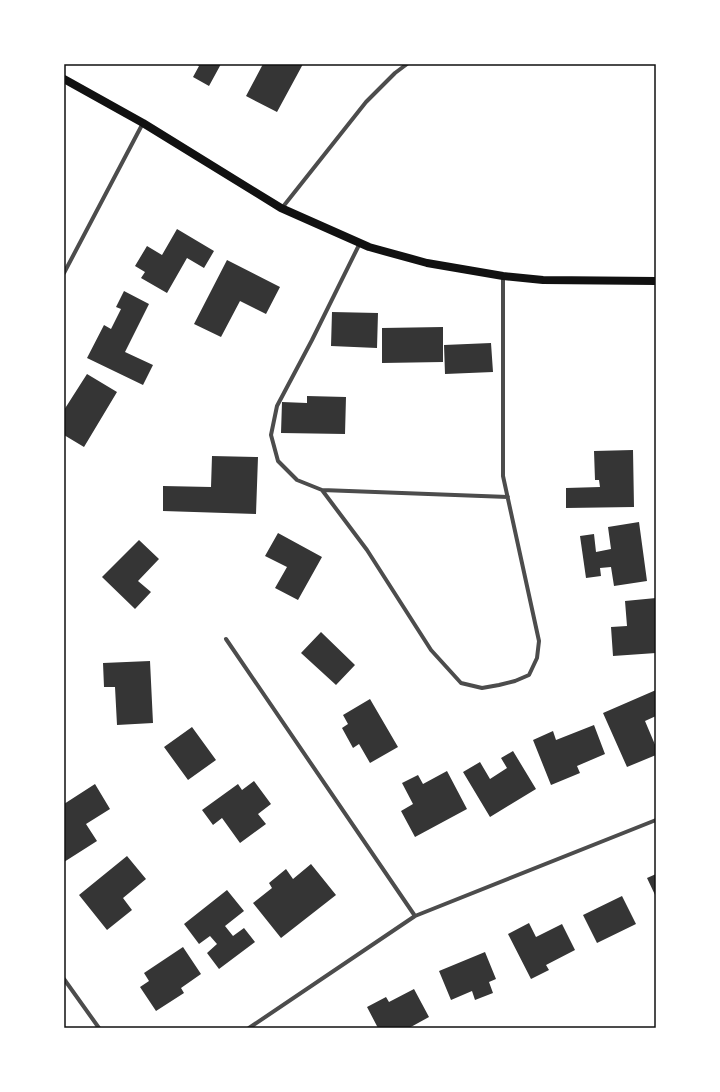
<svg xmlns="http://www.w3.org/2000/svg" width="720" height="1092" font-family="Mulish,sans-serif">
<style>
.building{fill:#353535}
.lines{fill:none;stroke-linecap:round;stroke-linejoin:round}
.minor{stroke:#4c4c4c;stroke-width:4}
.secondary{stroke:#111;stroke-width:8}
.neatline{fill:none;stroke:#111;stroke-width:1.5}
</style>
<rect width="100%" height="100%" fill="#fff"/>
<path class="building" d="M195 64H221L209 86 193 77 199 66Z
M263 64H303L277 112 246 96Z
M177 229 214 251 204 268 187 258 167 293 141 278 145 272 135 266 147 246 162 255Z
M227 260 280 287 266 314 240 301 221 337 194 324Z
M124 291 149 304 125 352 153 365 143 385 87 358 104 325 111 329 121 309 116 307Z
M332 312 378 313 377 348 331 346Z
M443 327V362L382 363V328Z
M491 343 493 372 445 374 444 345Z
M87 374 117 392 84 447 64 435V410Z
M307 396 346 397 345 434 281 433 282 402 307 403Z
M633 450 634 507 566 508V488L600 487 599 480H595L594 451Z
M212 456 258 457 256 514 163 511V486L211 487Z
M639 522 647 581 614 586 611 567 600 568 601 576 586 578 580 536 594 534 596 552 611 549 608 527Z
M278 533 322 557 298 600 275 588 287 567 265 556Z
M139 540 159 559 138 581 151 592 135 609 102 577Z
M656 598V653L613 656 611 627 627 626 625 601Z
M321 632 355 665 336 685 301 653Z
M150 661 153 723 117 725 115 687H104L103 663Z
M656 690V716L645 721 656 747V755L627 767 603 713Z
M370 699 398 747 370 763 359 744 353 748 342 728 348 724 343 715Z
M594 725 605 754 577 766 580 773 551 785 533 740 553 731 556 740Z
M192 727 216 760 188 780 164 747Z
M513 751 536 789 490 817 463 772 480 762 490 779 507 768 501 758Z
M447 771 467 809 415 837 401 811 413 804 402 783 418 775 423 784Z
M254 781 271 804 258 814 266 824 240 843 222 818 213 825 202 810 238 784 242 790Z
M95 784 110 809 86 824 97 841 64 862V804Z
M127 856 146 879 123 898 132 910 107 930 79 895Z
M311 864 336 895 281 938 253 903 272 888 269 883 286 869 293 879Z
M656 874V897L647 878Z
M227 890 244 911 225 926 233 936 244 928 255 942 219 969 207 953 217 944 210 936 199 944 184 924Z
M622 896 636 924 597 943 583 915Z
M529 923 536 937 562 924 575 950 546 965 549 970 531 979 508 934Z
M183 947 201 974 181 988 184 993 156 1011 140 987 149 981 144 973Z
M485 952 496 979 489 982 493 993 475 1000 472 991 451 1000 439 971Z
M414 989 429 1017 409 1028H378L367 1007 386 997 389 1002Z"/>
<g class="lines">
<path class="minor" d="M282 208 366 102 395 73 407 64
M360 243 312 340 277 406 271 435 278 461 297 480 322 490 508 497
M64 273 143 123
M322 490 367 550 431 650 461 683 482 688 499 685 515 681 529 675 537 658 539 641 503 476V276
M226 639 415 916
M64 979 99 1028
M249 1028 415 916 656 820"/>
<path class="secondary" d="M64 79 143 123 281 208 369 247 427 263 503 276 543 280 656 281"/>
</g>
<rect width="720" height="1092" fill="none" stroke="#ffffff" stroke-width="130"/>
<rect x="65" y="65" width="590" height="962" class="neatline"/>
</svg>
